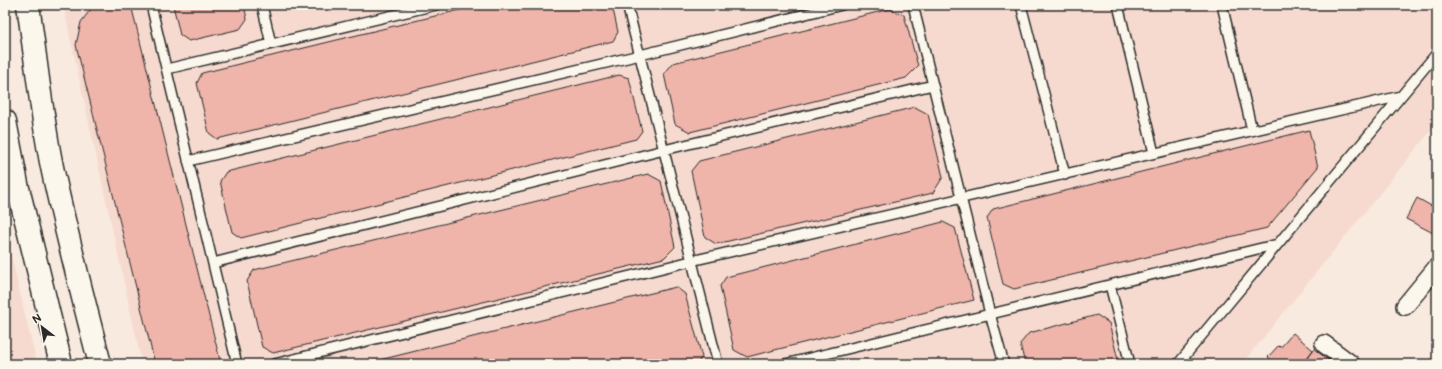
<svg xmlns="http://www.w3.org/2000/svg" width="1442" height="369" font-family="'Balsamiq Sans',sans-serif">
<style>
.built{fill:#f6dacf}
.building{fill:#efb4aa;stroke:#2b2b2b}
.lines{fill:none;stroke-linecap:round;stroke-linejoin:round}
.service-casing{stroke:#2b2b2b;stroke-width:12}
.minor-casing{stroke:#2b2b2b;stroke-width:20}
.tertiary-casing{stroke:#2b2b2b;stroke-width:25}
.service{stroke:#fbf7ec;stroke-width:9}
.minor{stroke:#fbf7ec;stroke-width:17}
.tertiary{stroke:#fbf7ec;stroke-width:22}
</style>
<rect width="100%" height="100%" fill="#f9eadf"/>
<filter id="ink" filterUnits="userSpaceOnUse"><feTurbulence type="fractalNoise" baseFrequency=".025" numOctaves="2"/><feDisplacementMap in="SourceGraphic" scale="8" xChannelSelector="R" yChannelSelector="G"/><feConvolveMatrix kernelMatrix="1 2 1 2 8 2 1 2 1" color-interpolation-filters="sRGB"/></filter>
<g filter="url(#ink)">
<path class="built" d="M65 5H1437V123L1242 364H142L65 14Z
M5 230 37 364H5Z"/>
<path class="building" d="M94 5H131L221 364H155L76 45 81 22Z
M173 5H244L247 19 240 29 189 41 180 35Z
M480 5H612L618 32 613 41 217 139 209 133 197 83 202 73Z
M890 9 904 15 918 66 906 78 690 132 675 124 664 74 673 63Z
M619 75 629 78 642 131 636 139 241 238 232 232 220 181 226 172Z
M915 107 928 114 943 177 933 193 716 244 705 237 691 171 699 161Z
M1309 130 1318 167 1267 228 1014 289 1003 284 987 218 993 209Z
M648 174 661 181 675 247 664 258 273 353 262 347 247 281 254 270Z
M1417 198 1437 209V235L1406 219Z
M943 222 955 228 974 300 747 357 734 350 720 286 726 277Z
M676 287 685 294 702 357 697 364H363Z
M1097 315 1109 323 1119 364H1025L1020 344 1029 333Z
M1293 333 1313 350 1302 364H1275L1268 357 1278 346 1281 347Z
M1314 349 1330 361 1327 364H1303Z"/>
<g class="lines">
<g class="service-casing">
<path id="service" d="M151 5 237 364
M262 5 271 44
M627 5 718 364
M913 5 990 314 1004 364
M1021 5 1065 175
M1118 5 1154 153
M1222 5 1252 130
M167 69 436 5
M188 161 640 55 842 5
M213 263 664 150 933 85
M1110 285 1130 364
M274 364 691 261 1401 96
M785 364 1278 244
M1178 364 1437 53"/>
</g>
<g class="minor-casing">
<path id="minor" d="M1405 306 1437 267
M1324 344 1351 364"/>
</g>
<g class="tertiary-casing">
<path id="tertiary" d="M28 5C36 59 41 113 52 167 66 233 83 298 100 364
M5 121 17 184 61 364"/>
</g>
<use href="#service" class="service"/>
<use href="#minor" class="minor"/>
<use href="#tertiary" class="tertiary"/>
</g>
</g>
<rect width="1442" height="369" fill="none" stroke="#fbf7ec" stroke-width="20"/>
<rect x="10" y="10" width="1422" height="349" fill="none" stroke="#2b2b2b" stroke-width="1.5" filter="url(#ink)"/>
<g transform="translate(42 327) rotate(329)" stroke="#fbf7ec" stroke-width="3" paint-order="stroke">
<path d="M0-3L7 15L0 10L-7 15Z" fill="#2b2b2b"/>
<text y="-6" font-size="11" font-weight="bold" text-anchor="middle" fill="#2b2b2b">N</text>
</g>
</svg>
